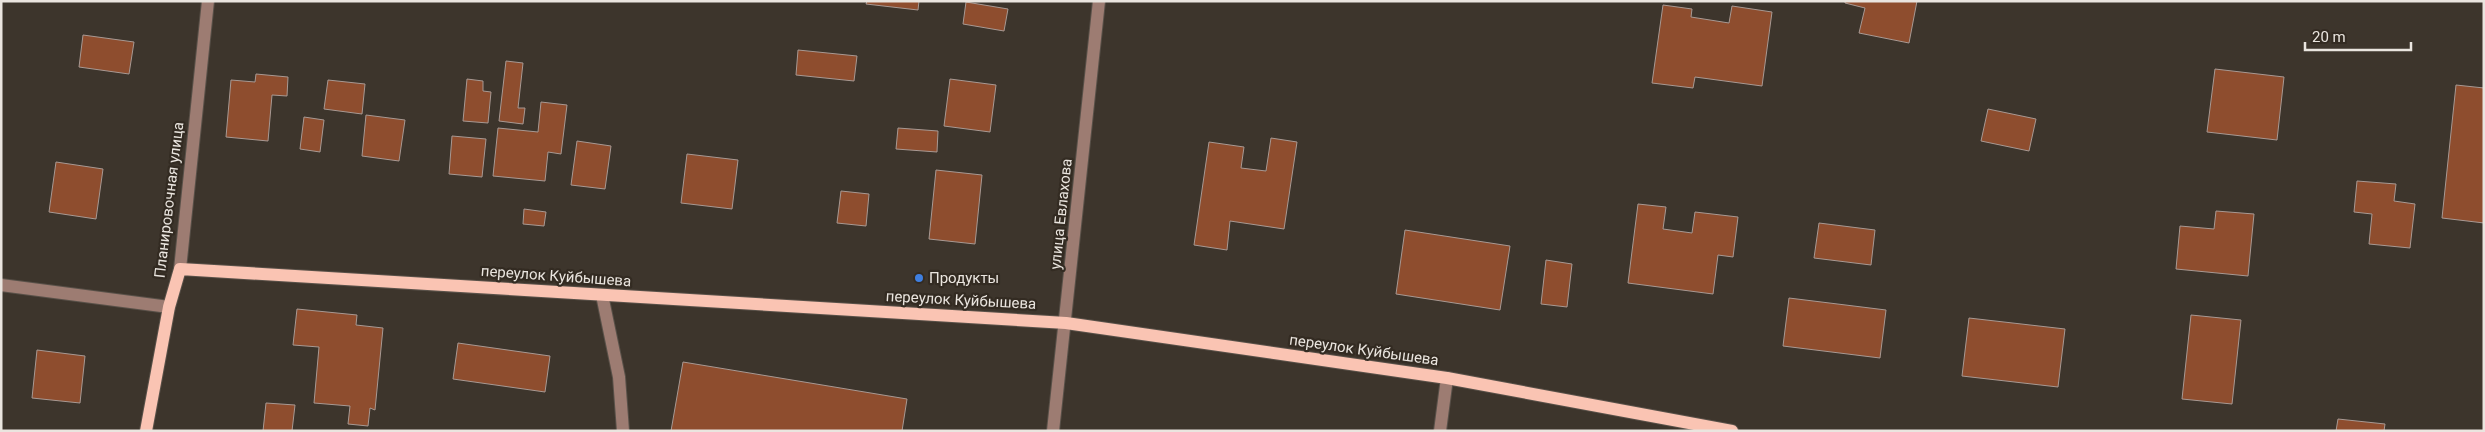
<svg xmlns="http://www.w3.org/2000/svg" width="2485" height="432" font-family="Roboto,sans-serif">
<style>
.building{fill:#8e4d2e;stroke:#a89993}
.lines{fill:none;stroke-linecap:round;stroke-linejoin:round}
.minor-casing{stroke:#595149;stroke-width:14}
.major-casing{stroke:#595149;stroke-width:14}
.minor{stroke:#9d7c72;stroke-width:12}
.major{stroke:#fac4b3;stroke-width:12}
.shop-dot{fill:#3f7fe0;stroke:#332b22;stroke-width:2}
.labels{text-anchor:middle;stroke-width:4.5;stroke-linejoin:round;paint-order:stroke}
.street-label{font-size:15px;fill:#eae5df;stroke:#332b22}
.poi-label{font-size:15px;fill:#eae5df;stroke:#332b22;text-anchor:start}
</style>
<rect width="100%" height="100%" fill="#3d352c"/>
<path class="building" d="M867 1H919L918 10 866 4Z
M1845 1H1917L1909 43 1859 33 1865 8 1845 3Z
M966 2 1008 9 1004 31 963 24Z
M1663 5 1692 9 1691 17 1729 23 1732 6 1772 12 1762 86 1695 77 1693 88 1652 83Z
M83 35 134 42 129 74 79 67Z
M798 50 857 56 854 81 796 75Z
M506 61 523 63 518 108H525L523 124 499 121Z
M2215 69 2284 77 2277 140 2207 132Z
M256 74 288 77 287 96 272 95 268 141 226 137 231 80 255 82Z
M467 79 483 81V91L491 92 488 123 463 121Z
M950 79 996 85 990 132 944 126Z
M328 80 365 84 362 114 324 109Z
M2456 85 2484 88V223L2442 218Z
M541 102 567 105 561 154 548 152 545 181 493 176 498 128 538 132Z
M1988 109 2036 119 2029 151 1981 141Z
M366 115 405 120 399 161 362 156Z
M304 117 324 120 320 152 300 149Z
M898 128 938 131 937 152 896 149Z
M452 136 486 139 482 177 449 174Z
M1271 138 1297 142 1284 229 1230 221 1227 250 1194 245 1209 142 1244 147 1241 168 1266 171Z
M577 141 611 146 605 189 571 185Z
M687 154 738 160 732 209 681 203Z
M56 162 103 169 96 219 49 212Z
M936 170 982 175 975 244 929 239Z
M2357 181 2396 184 2394 201 2415 204 2410 248 2369 244 2372 214 2354 212Z
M841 191 869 194 866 226 837 223Z
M1638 204 1666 207 1663 229 1692 233 1695 212 1738 217 1733 257 1718 255 1713 294 1628 283Z
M524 209 546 212 544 226 523 224Z
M2216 211 2254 214 2248 276 2176 269 2180 226 2214 229Z
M1819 223 1875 230 1871 265 1814 258Z
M1405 230 1510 246 1500 310 1396 294Z
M1546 260 1572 264 1567 307 1541 304Z
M1789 298 1886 310 1880 358 1783 346Z
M297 309 357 315 356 325 383 328 375 410 370 408 368 426 348 424 350 406 314 403 319 347 293 345Z
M2191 315 2241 320 2232 404 2182 399Z
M1969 318 2065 329 2058 387 1962 376Z
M458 343 550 356 545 392 453 379Z
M37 350 85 356 80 403 32 398Z
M683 362 907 399 902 431H671Z
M266 403 295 405 292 431H263Z
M2338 419 2385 424 2384 431H2336Z"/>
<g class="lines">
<g class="minor-casing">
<path id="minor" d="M180 269 208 1
M1 285 169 307
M602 295 619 377 623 431
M1053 431 1099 1
M1440 431 1447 378"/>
</g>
<g class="major-casing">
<path id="major" d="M146 431 169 307 180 269 1066 323 1447 378 1732 431"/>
</g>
<use href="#minor" class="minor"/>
<use href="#major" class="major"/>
</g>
<circle class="shop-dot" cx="919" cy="278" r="5"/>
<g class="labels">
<g class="street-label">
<text transform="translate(169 200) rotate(-83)" y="5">Планировочная улица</text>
<text transform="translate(1061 214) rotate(-84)" y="5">улица Евлахова</text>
<text transform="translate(556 276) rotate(4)" y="5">переулок Куйбышева</text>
<text transform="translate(961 300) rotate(3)" y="5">переулок Куйбышева</text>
<text transform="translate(1364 350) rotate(8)" y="5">переулок Куйбышева</text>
</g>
<g class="poi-label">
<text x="929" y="283">Продукты</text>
</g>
</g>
<rect width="2485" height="432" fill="none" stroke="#eae5df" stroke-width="5"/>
<path d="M2305 42v8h106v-8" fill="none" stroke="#eae5df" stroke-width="2.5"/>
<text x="2312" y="42" font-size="15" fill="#eae5df" stroke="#332b22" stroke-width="4" paint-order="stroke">20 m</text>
</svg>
